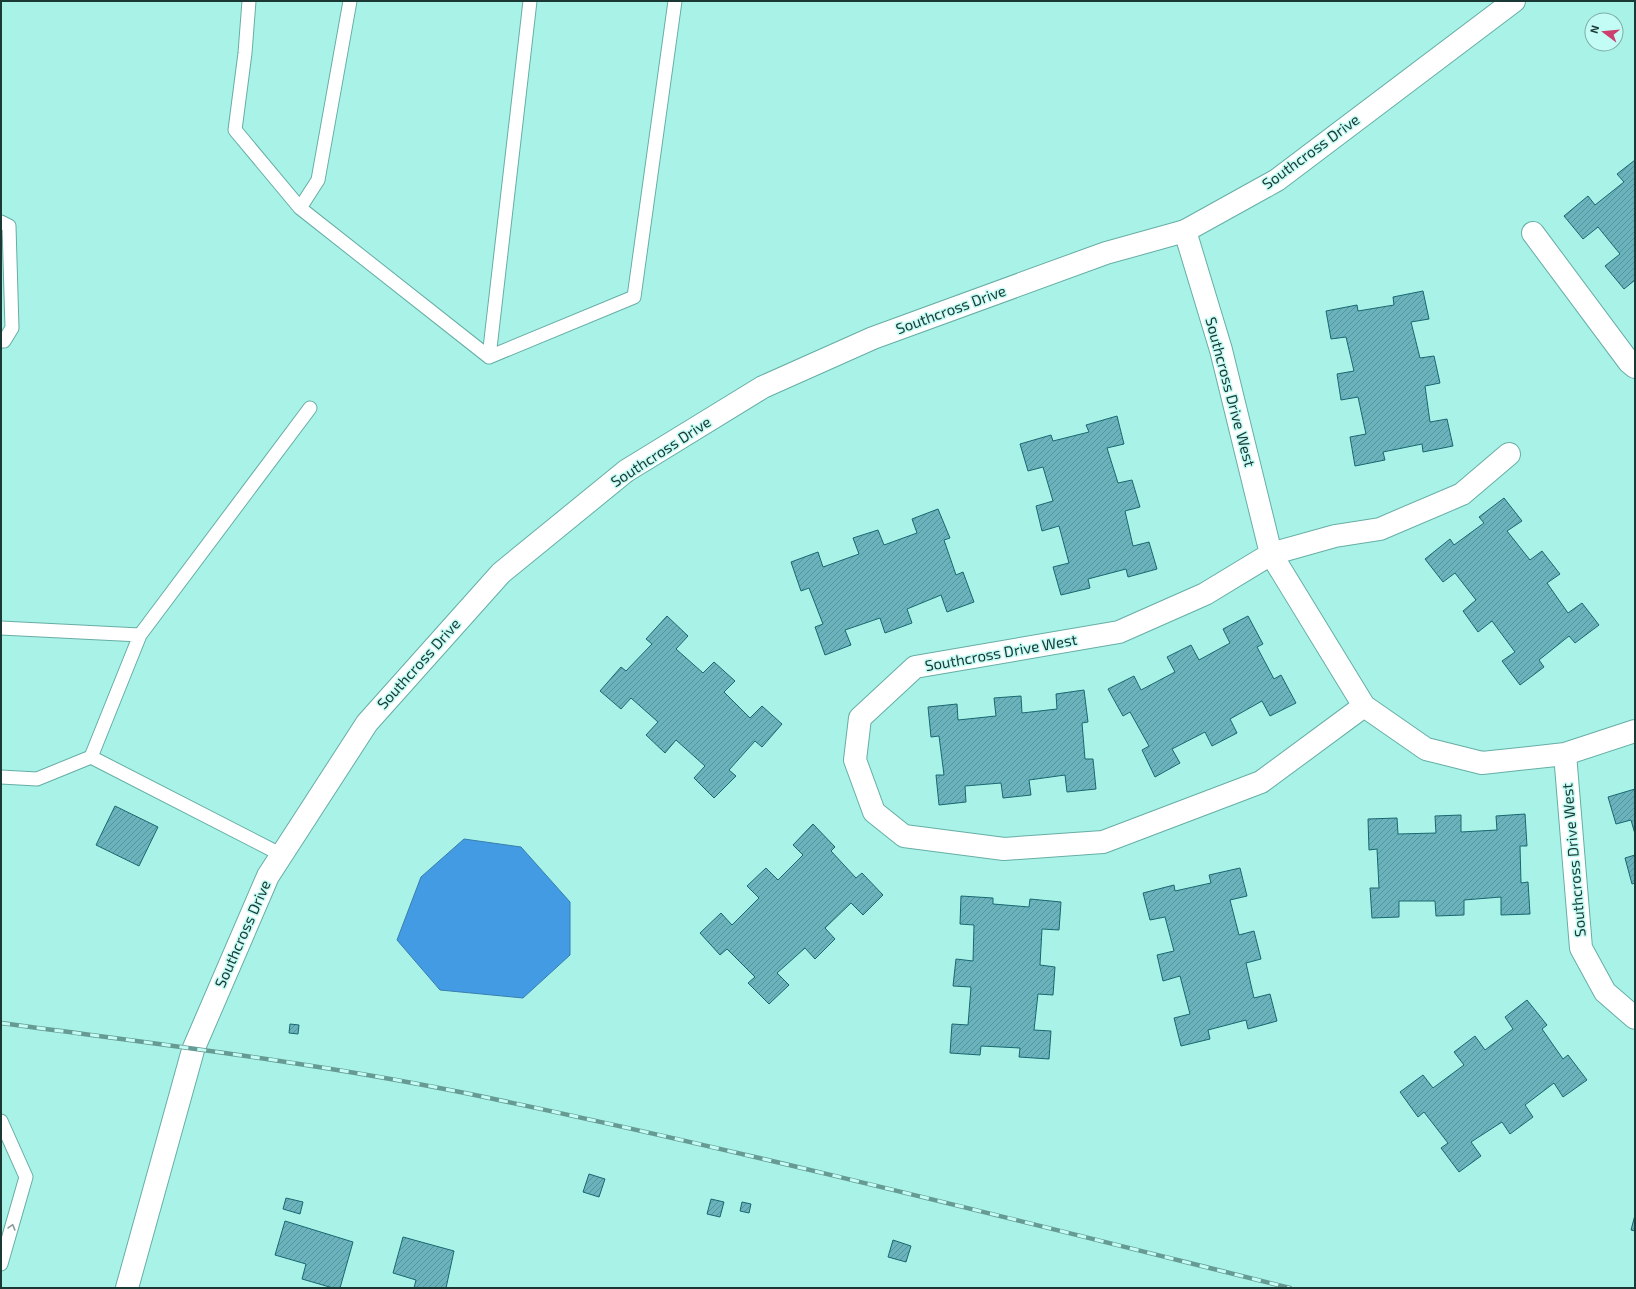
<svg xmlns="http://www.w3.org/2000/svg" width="1636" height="1289" font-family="'Exo 2',sans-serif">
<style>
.water{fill:#439ce3;stroke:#377eae}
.building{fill:url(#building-hatch);stroke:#186870}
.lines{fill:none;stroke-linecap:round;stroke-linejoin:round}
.service-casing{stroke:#66aea5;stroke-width:15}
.minor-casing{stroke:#66aea5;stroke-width:24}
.tertiary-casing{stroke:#66aea5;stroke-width:24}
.service{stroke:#fff;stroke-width:13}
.minor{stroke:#fff;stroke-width:22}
.tertiary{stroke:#fff;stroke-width:22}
.rail-casing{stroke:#669b93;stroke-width:4.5}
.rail{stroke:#c3fcf4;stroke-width:3;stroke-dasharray:9;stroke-linecap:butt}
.oneway{stroke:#8c9c9a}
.labels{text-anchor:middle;stroke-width:3;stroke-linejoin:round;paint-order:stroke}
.street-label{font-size:15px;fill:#1a3834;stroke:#c3fcf4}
</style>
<defs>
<pattern id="building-hatch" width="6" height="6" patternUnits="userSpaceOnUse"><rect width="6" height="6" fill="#6bb3bc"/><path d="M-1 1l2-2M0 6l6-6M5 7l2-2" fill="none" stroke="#57939a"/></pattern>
</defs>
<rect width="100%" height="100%" fill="#a9f2e8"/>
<path class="water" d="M464 839 521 847 570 902V955L523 998 440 990 397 940 421 877Z"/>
<path class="building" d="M1635 160V280L1624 289 1605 266 1620 254 1598 227 1583 239 1564 216 1588 196 1595 205 1624 182 1617 174Z
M1423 291 1429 319 1411 322 1420 358 1434 356 1440 383 1425 386 1430 422 1447 419 1453 446 1423 452 1422 444 1383 452 1385 460 1355 466 1350 437 1366 434 1358 397 1341 400 1337 374 1354 371 1346 337 1331 339 1326 311 1357 305 1358 311 1394 305 1393 297Z
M1117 416 1124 444 1107 448 1118 483 1132 480 1140 507 1125 511 1133 546 1149 542 1157 569 1128 577 1126 569 1088 579 1090 588 1061 595 1053 567 1069 563 1059 526 1042 531 1036 506 1053 501 1043 467 1028 471 1020 444 1051 435 1053 441 1089 432 1086 425Z
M1504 498 1522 521 1507 531 1530 560 1542 551 1560 574 1547 583 1568 613 1582 603 1599 625 1575 643 1569 636 1539 660 1544 667 1520 685 1502 661 1515 652 1492 621 1478 632 1463 611 1476 600 1455 573 1443 582 1425 559 1450 539 1454 545 1484 523 1479 517Z
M938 509 950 538 944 540 956 575 963 572 974 602 947 612 941 595 907 609 912 623 885 633 880 618 845 630 851 645 825 655 815 627 823 624 809 588 801 591 791 562 818 552 823 567 859 554 853 538 878 530 884 545 917 533 912 519Z
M667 616 688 636 676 649 703 673 714 662 735 681 724 692 750 718 762 706 782 724 762 747 755 741 729 770 736 776 714 798 694 778 705 766 676 740 665 753 646 735 658 722 631 698 621 709 600 691 621 667 626 671 652 644 646 639Z
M1248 616 1263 644 1257 647 1274 679 1281 675 1296 703 1270 716 1262 701 1230 719 1237 733 1212 746 1205 732 1172 749 1180 763 1155 777 1142 750 1149 746 1130 712 1123 716 1108 689 1134 676 1141 690 1175 672 1167 657 1191 645 1199 660 1230 643 1223 629Z
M1084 690 1088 722 1082 723 1085 759H1093L1096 789 1067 792 1065 775 1029 780 1031 795 1003 798 1001 783 965 786 966 802 939 805 936 775H944L939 736 931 737 928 707 957 704 958 720 996 716 994 698 1021 696 1022 713 1057 709 1056 694Z
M1635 789V834L1631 820 1616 824 1608 797Z
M115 806 158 827 139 866 96 845Z
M1525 814 1527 846H1520L1521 883 1528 882 1530 914 1501 915V897L1464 900V915L1436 916 1435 901H1399V917L1372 918 1370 888H1379L1377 849 1369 850 1368 819 1397 818 1398 834 1436 833 1435 816 1461 815V832L1497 830 1496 816Z
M813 824 835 847 831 851 856 878 862 873 883 895 863 915 851 903 825 928 835 939 815 959 805 948 777 973 789 985 769 1004 748 983 755 977 727 949 720 955 700 933 721 913 732 925 759 898 747 886 766 868 778 880 803 855 793 845Z
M1635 855V883L1632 884 1625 858Z
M1240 868 1247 896 1230 900 1239 935 1254 931 1261 959 1246 963 1254 998 1270 994 1277 1021 1248 1029 1246 1020 1208 1030 1210 1039 1181 1046 1174 1018 1190 1014 1180 976 1163 981 1157 955 1174 951 1165 917 1150 920 1143 893 1174 885 1175 891 1211 883 1209 875Z
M961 896 993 898V904L1029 907 1030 899 1061 902 1059 930 1042 929 1040 965 1055 967 1053 995 1038 994 1034 1030 1051 1031 1049 1059 1019 1057 1020 1048 981 1046 980 1055 950 1053 952 1024 968 1025 971 987 953 986 956 959 973 961 974 925 960 924Z
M1527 1000 1547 1025 1542 1029 1563 1059 1568 1055 1587 1080 1563 1097 1554 1083 1525 1105 1533 1117 1510 1134 1502 1122 1471 1142 1481 1156 1459 1172 1441 1148 1448 1143 1424 1112 1418 1117 1400 1092 1423 1075 1433 1088 1464 1065 1454 1052 1475 1036 1485 1050 1513 1029 1505 1017Z
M290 1024 299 1025 298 1034 289 1033Z
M589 1174 605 1179 599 1197 583 1192Z
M286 1198 303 1202 300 1214 283 1209Z
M711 1199 724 1202 720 1217 707 1214Z
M742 1202 751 1204 749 1213 740 1211Z
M1635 1215V1231L1631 1230Z
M285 1221 353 1242 340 1288H333L302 1279 306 1264 275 1255Z
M403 1237 454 1251 446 1288H414L416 1280 393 1273Z
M893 1240 911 1246 906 1262 888 1257Z"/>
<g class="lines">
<g class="service-casing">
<path id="service" d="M249 1 245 53 235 130 300 208 318 180 350 1
M300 208 489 357
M1 222 9 226 12 328 4 341H1
M489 357 634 297 675 1
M489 357 530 1
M1 628 140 635
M91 757 282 855
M1 777 37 779 91 757 140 635 310 408
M1 1121 26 1177 1 1264"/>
</g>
<g class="minor-casing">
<path id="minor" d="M1185 231 1221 350 1271 554 1364 706 1426 749 1482 763 1565 754 1635 731
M1533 233 1629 362 1635 367
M1364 706 1261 782 1103 842 1004 849 904 836 874 812 855 760 860 718 915 667 1119 632 1205 594 1271 554 1335 536 1380 529 1462 494 1509 454
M1565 754 1581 948 1605 992 1635 1018"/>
</g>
<g class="tertiary-casing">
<path id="tertiary" d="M127 1288 193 1050 268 876 367 723 501 573 626 471 763 387 873 338 1106 253 1185 231 1277 180 1514 1"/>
</g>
<use href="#service" class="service"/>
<use href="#minor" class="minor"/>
<use href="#tertiary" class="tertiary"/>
<g class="rail-casing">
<path id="rail" d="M1 1023C156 1044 312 1062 465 1093 742 1150 1016 1220 1290 1288"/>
</g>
<use href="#rail" class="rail"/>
</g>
<defs><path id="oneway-chevron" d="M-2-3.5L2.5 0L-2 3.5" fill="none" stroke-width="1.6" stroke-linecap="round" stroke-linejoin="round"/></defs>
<use class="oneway" href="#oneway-chevron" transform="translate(12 1227) rotate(-74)"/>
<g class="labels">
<g class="street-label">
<text transform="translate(1311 152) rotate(-36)" y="5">Southcross Drive</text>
<text transform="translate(951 310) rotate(-20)" y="5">Southcross Drive</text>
<text transform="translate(1230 392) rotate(75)" y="5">Southcross Drive West</text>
<text transform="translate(661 452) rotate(-33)" y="5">Southcross Drive</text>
<text transform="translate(1001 653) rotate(-10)" y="5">Southcross Drive West</text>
<text transform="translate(419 664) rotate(-48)" y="5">Southcross Drive</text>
<text transform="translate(1574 860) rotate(-95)" y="5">Southcross Drive West</text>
<text transform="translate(243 934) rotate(-66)" y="5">Southcross Drive</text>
</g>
</g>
<rect width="1636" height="1289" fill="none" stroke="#1a3834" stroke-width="4"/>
<g transform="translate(1604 32) rotate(286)"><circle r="19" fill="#c3fcf4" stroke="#7faea7"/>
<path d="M0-3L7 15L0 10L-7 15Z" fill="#cd3f6c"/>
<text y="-6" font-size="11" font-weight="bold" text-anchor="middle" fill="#1a3834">N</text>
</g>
</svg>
